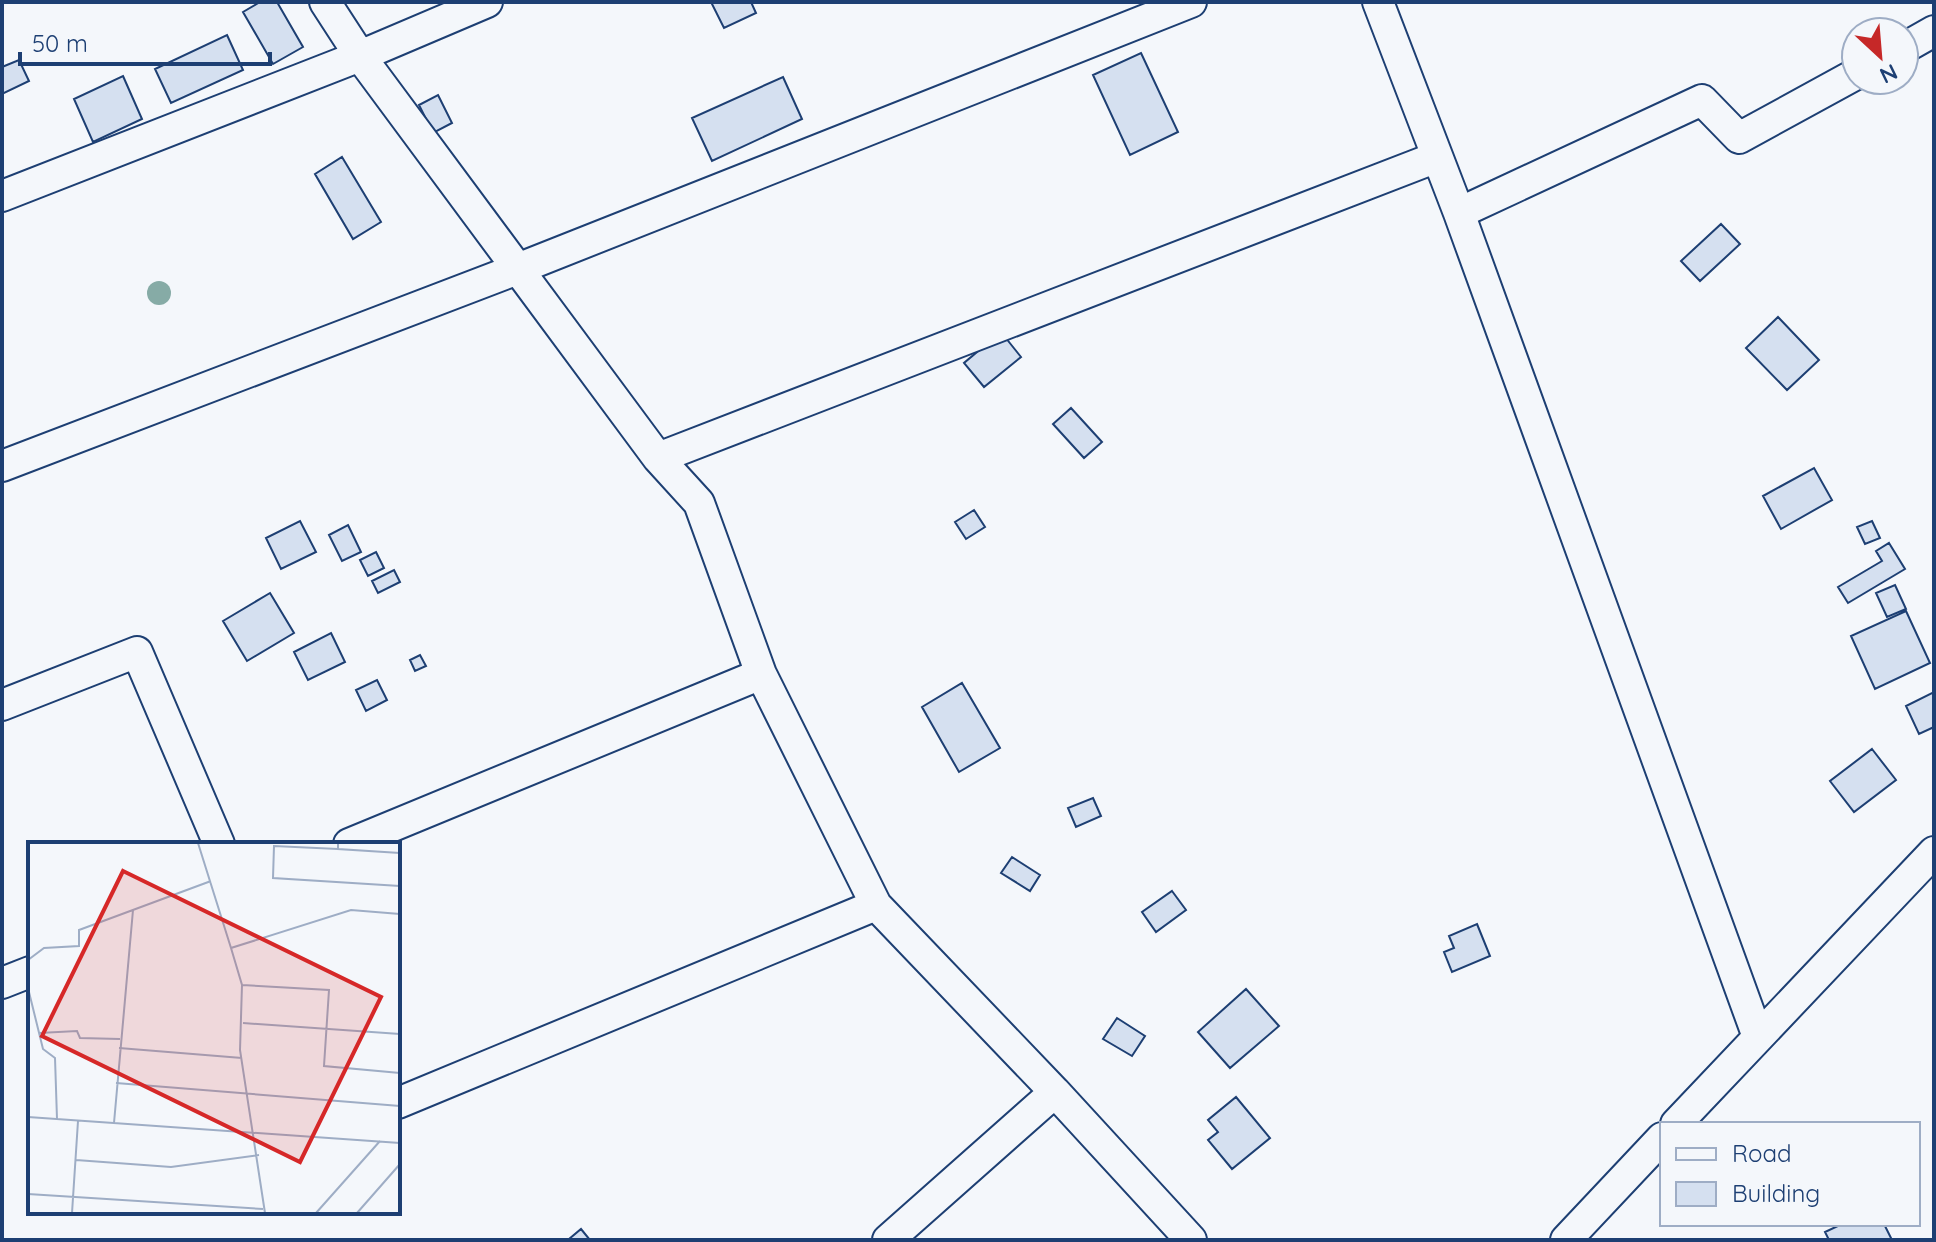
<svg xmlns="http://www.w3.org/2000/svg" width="1936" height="1242" font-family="Quicksand,sans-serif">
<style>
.building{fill:#d5e0f0;stroke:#1d3f73;stroke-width:2}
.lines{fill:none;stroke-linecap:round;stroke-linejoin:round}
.street-casing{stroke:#1d3f73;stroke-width:34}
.street{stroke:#f4f7fb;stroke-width:30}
.tree{fill:#86aba6}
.inset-road{fill:none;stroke:#9eadc5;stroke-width:2}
.view{fill:#d62828;fill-opacity:0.15;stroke:#d62828;stroke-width:4}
.inset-edge{fill:none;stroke:#1d3f73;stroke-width:4}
</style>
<rect width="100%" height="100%" fill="#f4f7fb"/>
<path class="building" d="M260 2H277L303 47 273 64 243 12Z
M711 2H751L756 13 724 28Z
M227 35 243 70 171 103 155 69Z
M1141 53 1178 132 1130 155 1093 75Z
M19 60 29 81 2 94V67Z
M123 76 142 119 93 142 74 99Z
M783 77 802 119 712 161 692 118Z
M438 95 452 123 433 133 419 105Z
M342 157 381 222 353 239 315 174Z
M1721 224 1740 244 1700 281 1681 261Z
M1778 317 1819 360 1787 390 1746 348Z
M1001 332 1021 357 984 387 964 363Z
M1071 408 1102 442 1084 458 1053 424Z
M1814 468 1832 500 1781 529 1763 496Z
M974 510 985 527 966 539 955 522Z
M300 521 316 552 281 569 266 538Z
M1872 521 1880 538 1865 544 1857 527Z
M348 525 361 552 342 561 329 535Z
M1889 543 1905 569 1848 603 1838 587 1882 561 1876 551Z
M376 552 384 568 368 576 360 560Z
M394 570 400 582 378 593 372 581Z
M1895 585 1906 609 1887 617 1876 593Z
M270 593 294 633 247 661 223 621Z
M1906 611 1930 663 1875 689 1851 636Z
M331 633 345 662 308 680 294 652Z
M420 655 426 666 415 671 410 660Z
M377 680 387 700 366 711 356 690Z
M962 683 1000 748 959 772 922 707Z
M1934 692V727L1919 734 1906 706Z
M1872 749 1896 780 1854 812 1830 781Z
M1093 798 1101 816 1076 827 1068 808Z
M1012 857 1040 875 1030 891 1001 873Z
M1172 891 1186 910 1156 932 1142 912Z
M1477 924 1490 956 1452 972 1444 952 1454 948 1449 936Z
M1246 989 1279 1026 1230 1068 1198 1032Z
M1117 1018 1145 1036 1132 1056 1103 1039Z
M1236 1097 1270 1138 1232 1169 1208 1140 1218 1132 1208 1120Z
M1842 1224H1884L1892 1240H1829L1825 1232Z
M581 1229 590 1240H563L569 1239Z"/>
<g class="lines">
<g class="street-casing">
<path id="street" d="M325 2 360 56 658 458 699 503 761 674 876 905 1055 1092 888 1240
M1378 2 1459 213 1758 1037
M1904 48 1934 31
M2 196 360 56 487 2
M1459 213 1702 100 1739 138 1856 74
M658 458 1437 157
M2 466 520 268 1191 2
M2 705 137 652 219 844
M349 844 761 674
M2 983 30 972
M1055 1092 1191 1240
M398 1103 876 905
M1676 1124 1934 852
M1566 1240 1662 1138"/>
</g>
<use href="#street" class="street"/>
</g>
<circle class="tree" cx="159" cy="293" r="12"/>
<g transform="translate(28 842)">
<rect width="372" height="372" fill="#f4f7fb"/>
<path class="inset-road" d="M170 1 203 106M310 1V7L372 11M310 7 246 4 245 36 372 44M0 118 16 106 51 104V88L183 39M214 143 301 148 296 224 372 231M0 146 15 207 27 216 29 277M215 181 372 192M11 191 49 189 52 196 92 197M91 206 214 216M88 241 372 264M0 275 372 301M86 281 105 68M48 318 143 325 231 313M0 352 235 367M44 371 50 279M237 371 212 208 214 143 203 106 323 68 372 72M288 371 352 299M329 371 372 322"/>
<path class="view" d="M95 29 353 155 272 320 14 194Z"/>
<rect width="372" height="372" class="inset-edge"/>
</g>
<rect width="1936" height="1242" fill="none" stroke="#1d3f73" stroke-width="8"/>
<rect x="1660" y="1122" width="260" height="104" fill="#f4f7fb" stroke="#9eadc5" stroke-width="2"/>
<rect x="1676" y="1148" width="40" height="12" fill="#f4f7fb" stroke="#9eadc5" stroke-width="2"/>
<text x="1732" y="1162" font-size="24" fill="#1d3f73">Road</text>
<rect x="1676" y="1182" width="40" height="24" fill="#d5e0f0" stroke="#9eadc5" stroke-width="2"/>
<text x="1732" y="1202" font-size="24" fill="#1d3f73">Building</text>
<g transform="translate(1880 56) rotate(154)"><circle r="38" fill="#f4f7fb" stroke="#9eadc5" stroke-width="2"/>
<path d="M0-6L14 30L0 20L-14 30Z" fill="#c62828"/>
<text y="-12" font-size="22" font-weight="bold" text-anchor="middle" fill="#1d3f73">N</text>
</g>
<path d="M20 52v12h250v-12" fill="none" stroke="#1d3f73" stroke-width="4"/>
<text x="32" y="52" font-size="24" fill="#1d3f73" stroke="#f4f7fb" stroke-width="6" paint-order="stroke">50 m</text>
</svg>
